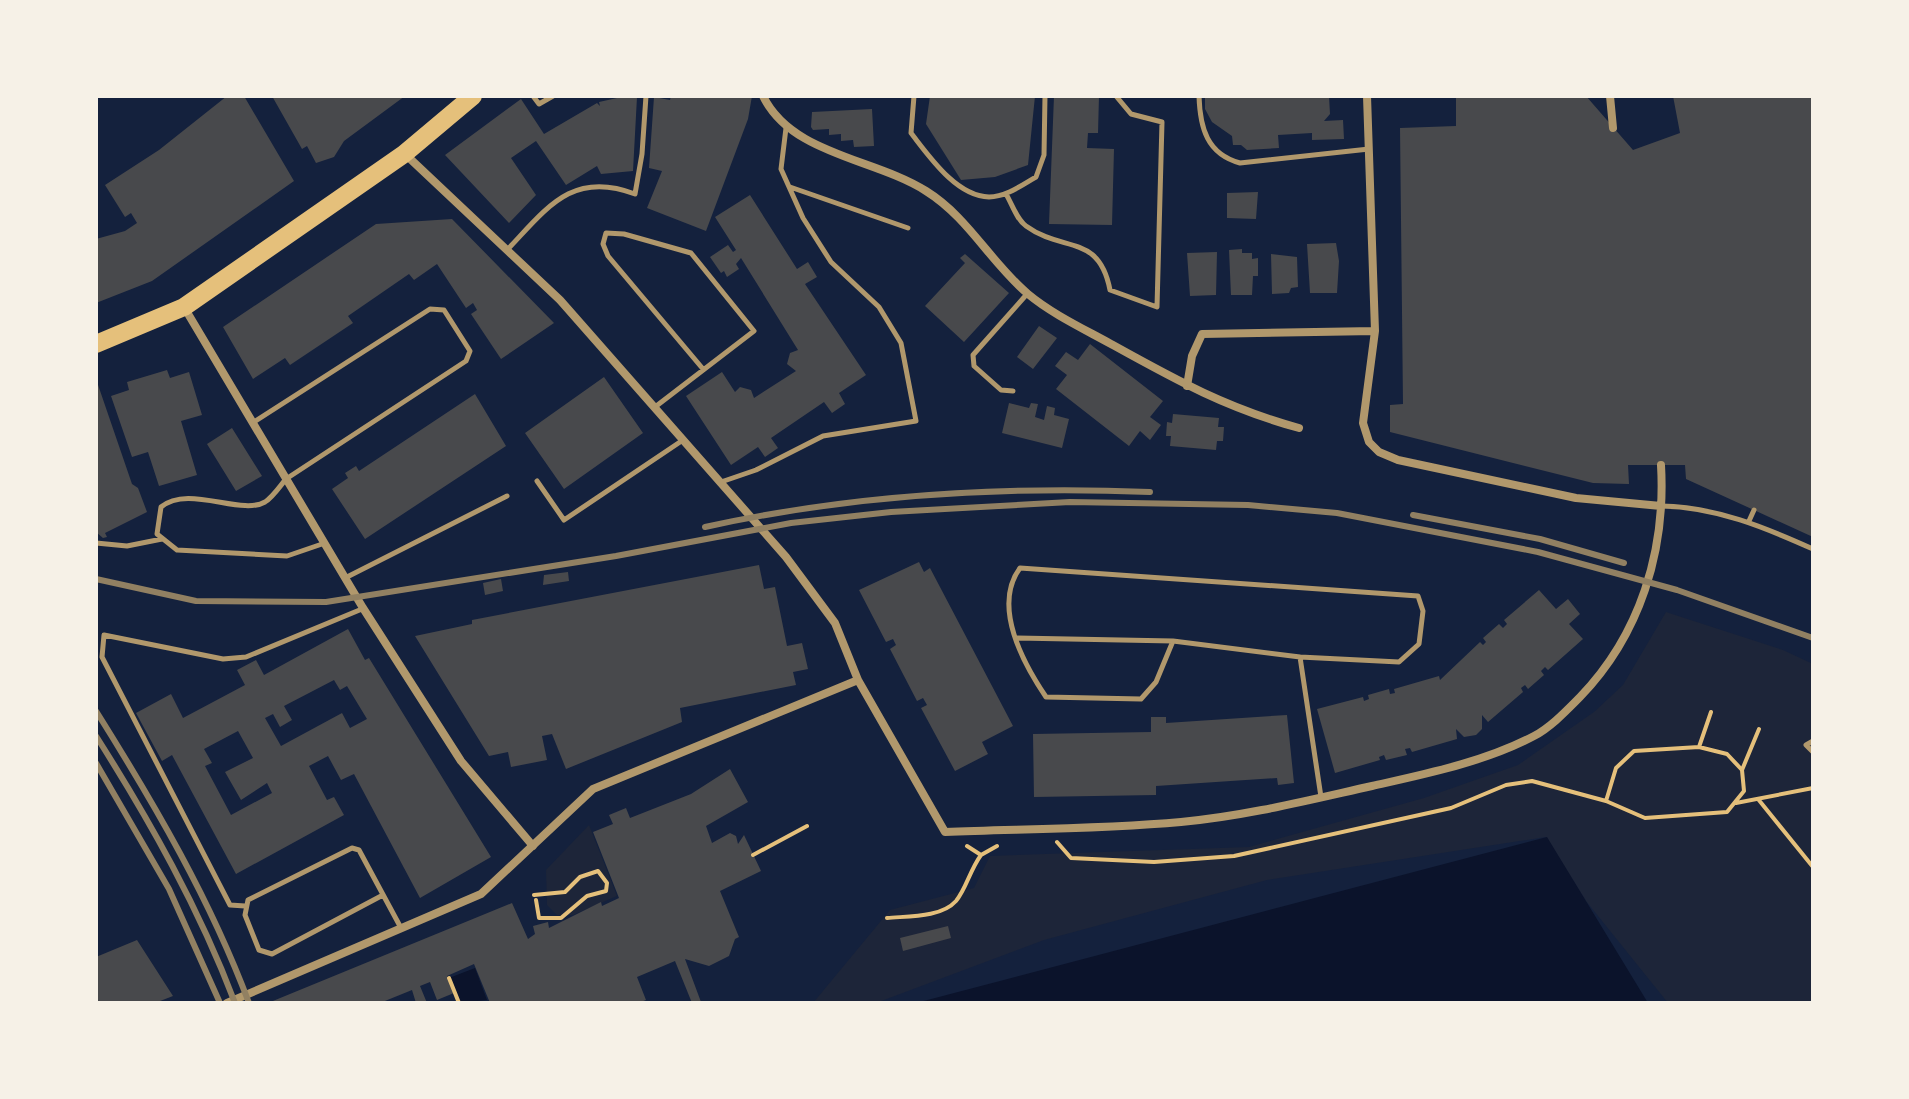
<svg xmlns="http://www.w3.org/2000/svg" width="1909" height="1099" font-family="Manrope,sans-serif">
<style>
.green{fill:#1d2539}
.water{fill:#0b132b}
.building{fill:#48494c;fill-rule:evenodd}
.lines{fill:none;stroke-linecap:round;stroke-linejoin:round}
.path{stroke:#e5c07b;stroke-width:4}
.service{stroke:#b1986c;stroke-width:5}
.minor{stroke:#b1986c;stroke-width:8}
.primary{stroke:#e5c07b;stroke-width:18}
.rail{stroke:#918062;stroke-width:6}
</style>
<rect width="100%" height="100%" fill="#14213d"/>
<path class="green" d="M1666 612 1783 650 1813 664V1003H1668L1586 901 1546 837 1267 880 1044 940 876 1003H813L890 910 974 888 990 856 1249 847 1424 798 1518 765 1594 712 1623 685Z
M589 825 617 896 573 915H557L547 905 546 870Z"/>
<path class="water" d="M1547 837 1648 1003H916Z
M475 968 487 1000 459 1003 449 978Z"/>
<path class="building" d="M227 96H244L294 181 152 281 96 303V239L125 231 137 223 131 213 125 217 105 185 159 150Z
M272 96H405L344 141 334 157 316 163 307 146 302 149Z
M626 96 637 97 633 171 601 174 597 166 566 185 536 141 511 158 536 195 509 223 445 155 521 99 544 134 597 103 600 106 599 102Z
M671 96H752L748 119 706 231 647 208 662 171 649 168 654 97 670 100Z
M930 96H1035L1028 165 995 177 961 180 926 124Z
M1054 96H1099L1098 133H1088L1087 148 1114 149 1112 225 1049 224Z
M1205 96H1329L1330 114 1324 121 1343 120 1344 139 1312 140V133L1278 135 1279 148 1247 150 1241 145H1233L1232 136 1212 122 1205 109Z
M1456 96H1586L1633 150 1680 133 1673 96H1813V537L1686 479 1685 465H1628L1629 484 1593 483 1390 432V405L1403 404 1400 128 1456 126Z
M872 109 874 146 854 147 853 140 841 141V134L829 135V129L813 130 811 127 812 112Z
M1258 192 1256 219 1227 218V193Z
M750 195 797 269 808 262 817 277 805 284 866 375 839 393 845 404 832 413 824 402 771 438 778 448 765 457 758 447 731 465 686 396 722 372 735 392 740 387 751 390 754 398 796 371 787 364 790 353 798 350 741 258 736 264 739 269 727 277 724 271 721 273 710 257 728 245 733 252 736 250 715 217Z
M452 219 554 323 501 359 471 314 477 310 473 303 466 308 437 264 414 280 409 274 348 316 353 323 290 365 285 358 253 379 223 327 376 224Z
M1336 243 1339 261 1337 293H1310L1307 244Z
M1242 249V253H1252V259L1258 258V276H1253L1252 295H1231L1229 250Z
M1217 252 1216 295 1190 296 1187 253Z
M965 254 1009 293 964 342 925 306 965 263 960 258Z
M1271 254 1297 257 1298 287 1291 288 1289 293 1272 294Z
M1039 326 1057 338 1033 369 1017 357Z
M1090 344 1163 401 1150 417 1161 425 1150 440 1140 431 1129 446 1056 389 1067 375 1055 366 1066 352 1078 360Z
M167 370 170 378 189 372 202 415 181 421 197 475 159 486 148 452 132 457 111 396 129 390 127 382Z
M604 377 643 433 564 489 525 433Z
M96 379 132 484 138 488 147 512 105 533 107 537 103 538 96 532Z
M475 394 506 446 365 539 332 489 348 478 345 473 356 466 359 471Z
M1009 403 1029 408 1031 403 1038 404 1035 417 1044 420 1047 406 1055 408 1054 415 1069 419 1062 448 1002 433Z
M1173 414 1219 418 1218 427H1224L1223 441H1217L1216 450 1170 446 1171 436H1166L1167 422 1172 423Z
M232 428 262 476 236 491 207 444Z
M919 562 924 572 930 568 1013 726 982 742 988 754 955 771 921 708 927 705 923 698 917 701 890 649 896 645 893 639 886 642 859 590Z
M759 565 764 589 775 587 787 646 802 643 808 669 793 672 796 685 680 708 682 722 566 769 552 734 542 736 547 760 511 767 508 752 489 756 415 636 472 624V620Z
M568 572 569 581 543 585 544 575Z
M501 579 503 591 485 595 483 583Z
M1539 590 1556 609 1568 599 1580 614 1569 624 1583 639 1548 670 1545 667 1541 671 1544 675 1528 689 1525 685 1521 688 1523 692 1488 722 1482 715V729L1476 735 1464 737 1456 729 1457 739 1412 752 1410 748 1405 749 1407 755 1386 760 1384 755 1379 757 1380 760 1335 773 1317 709 1363 697 1364 701 1369 699 1368 695 1389 689 1390 694 1395 693 1394 689 1439 676 1440 680 1480 642 1483 645 1486 642 1483 638 1499 624 1503 628 1507 624 1504 620Z
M348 629 365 660 369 658 491 857 420 898 354 774 341 780 328 756 309 766 327 800 334 797 344 815 236 874 172 755 162 761 136 713 171 694 183 718 245 685 237 670 256 660 264 675ZM334 680 340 690 347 686 367 719 350 728 342 713 281 746 265 718 273 714 280 727 292 720 284 706ZM238 731 253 758 225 772 241 800 267 783 272 793 231 815 205 766 212 763 204 749Z
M1287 715 1294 783 1278 785 1277 778 1156 786V795L1034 797 1033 734 1151 732V717H1166V723Z
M730 769 748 802 706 826 712 843 730 833 736 836 738 844 744 835 761 871 720 891 739 937 735 939 729 956 709 966 685 959 701 1002 692 1003 675 961 637 977 646 1000 638 1003H490L474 964 447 976 454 993 437 1000 430 982 420 986 427 1003H416L412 990 380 1003H268L512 903 528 939 535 934 533 926 548 922 549 928 601 902 602 906 619 898 593 832 613 824 609 815 626 808 630 818 691 794Z
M948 926 951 938 903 951 900 938Z
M137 940 173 996 155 1003H96V957Z"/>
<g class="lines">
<path class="path" d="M1699 747 1711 712
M1742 770 1759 729
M1758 799 1813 867
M1736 803 1813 788
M1057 842 1071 858 1154 862 1234 856 1451 808 1506 785 1532 781 1606 801 1645 818 1727 812 1744 791 1742 770 1727 754 1699 747 1634 751 1616 768 1606 801
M967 846 981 855 997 846
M753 855 807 826
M534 895 565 892 580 877 598 871 607 883 606 891 587 896 561 918H539L536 900
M887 918C907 916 941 918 956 901 966 889 970 870 981 855
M449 978 459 1003"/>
<path class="service" d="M533 96 539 104 553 96
M914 96 911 133C929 156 956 196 989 197 1006 197 1022 185 1036 177L1044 155 1045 96
M1199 96C1200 128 1207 154 1240 163L1369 149
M790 187 908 228
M1006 194C1012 204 1017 220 1026 226 1063 253 1099 233 1110 290L1157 307 1162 122 1131 114 1116 96
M507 250C547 208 572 170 635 194L642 154 646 96
M1013 391 1001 390 974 366 973 355 1027 294
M655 407 754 331 691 253 624 234 606 233 603 244 608 256 703 369
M254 422 430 309 444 310 470 351 466 361 286 479C280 486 273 497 265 502 241 516 188 484 161 507L157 534 177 550 287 556 325 543
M537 481 564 520 683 440
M721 482 756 470 823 436 916 421 901 343 879 307 831 262 803 218 781 169 786 128
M1661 506C1716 507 1764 527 1813 549
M1749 521 1754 510
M96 543 127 546 162 539
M345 578 507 496
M1017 638 1173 641
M1300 657 1173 641 1156 682 1141 699 1046 697C1023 663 992 606 1020 568L1418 596 1423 611 1419 644 1399 662 1300 657 1321 797
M1813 741 1806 745 1813 752
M383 895 272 954 259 950 245 915 248 900 352 848 359 850 401 928
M245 906 230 905 102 657 104 635 223 659 246 657 362 609"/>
<path class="minor" d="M763 96C792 155 874 158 926 191 968 217 991 263 1028 294 1052 314 1084 329 1111 344 1176 380 1226 408 1299 428
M1367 96 1375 331 1363 423 1369 442 1379 452 1398 460 1576 498 1661 506
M1610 96 1613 128
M405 154 560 300 786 557 835 623 858 680 945 832C1024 829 1103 829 1181 822 1246 816 1309 800 1372 786 1425 774 1485 762 1534 736 1551 727 1566 711 1580 697 1640 635 1666 551 1661 465
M184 307 363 608 461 761 533 846
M1187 386 1192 356 1202 334 1375 331
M227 1003 481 894 593 789 858 680"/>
<path class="primary" d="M96 344 184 307 404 154 473 96"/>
<path class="rail" d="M1413 515 1540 539 1624 563
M705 527C850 495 1002 486 1150 492
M96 579 196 601 326 602 616 556 791 523 891 512 1070 502 1248 505 1337 513 1538 552 1677 590 1813 638
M96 711C155 805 210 899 249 1003
M96 736C150 821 199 908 235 1003
M96 763 169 889 220 1003"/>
</g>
<rect width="1909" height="1099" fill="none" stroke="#f6f1e7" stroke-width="196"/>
</svg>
